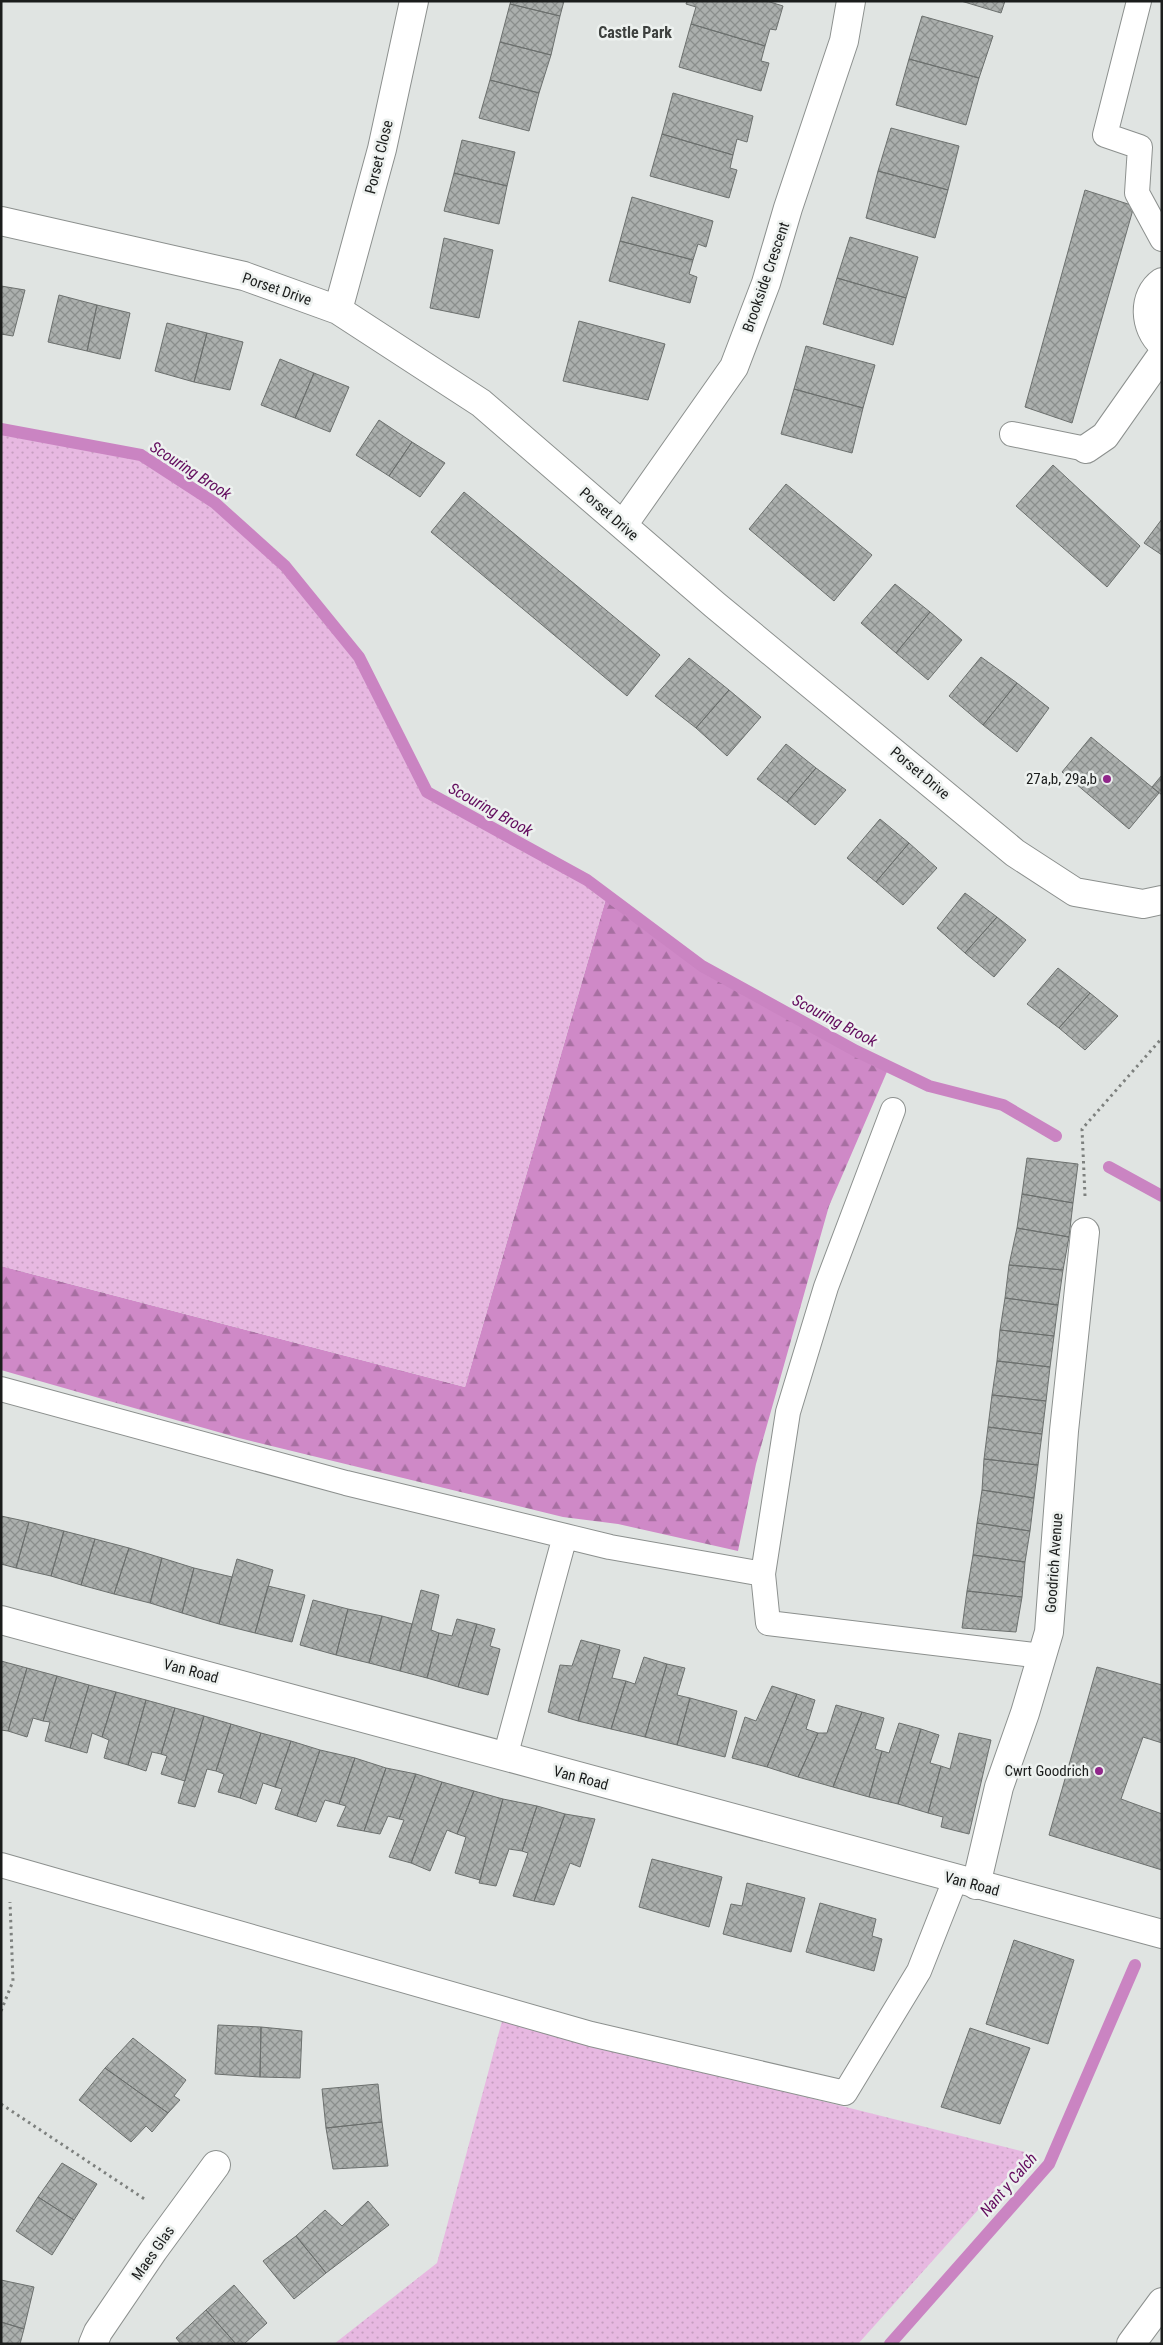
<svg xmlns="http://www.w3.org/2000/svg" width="1163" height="2345" font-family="'Roboto Condensed',sans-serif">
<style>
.forest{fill:url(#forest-firs)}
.park{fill:url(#park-dots)}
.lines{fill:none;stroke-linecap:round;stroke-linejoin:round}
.stream{stroke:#ca84c2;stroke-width:12}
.building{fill:url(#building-cross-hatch);stroke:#6c706e}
.lane-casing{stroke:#8c908e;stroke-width:26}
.street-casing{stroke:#8c908e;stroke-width:30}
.secondary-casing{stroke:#8c908e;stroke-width:30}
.path{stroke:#7d807e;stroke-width:3;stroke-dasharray:2.5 4;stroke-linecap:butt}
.lane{stroke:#fff;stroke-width:24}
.street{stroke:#fff;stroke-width:28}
.secondary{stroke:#fff;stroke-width:28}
.poi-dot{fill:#90268a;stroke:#edf1ef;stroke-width:2}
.labels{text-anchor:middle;stroke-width:5;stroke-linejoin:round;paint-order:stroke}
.street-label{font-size:15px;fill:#1b1d1c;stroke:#edf1ef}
.poi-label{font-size:15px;fill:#1b1d1c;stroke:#edf1ef;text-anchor:end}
.neighbourhood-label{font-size:16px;font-weight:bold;fill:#3d403e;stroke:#edf1ef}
.water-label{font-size:16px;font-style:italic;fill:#620b5d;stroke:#edf1ef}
</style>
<defs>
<pattern id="forest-firs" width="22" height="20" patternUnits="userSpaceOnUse" patternTransform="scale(1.25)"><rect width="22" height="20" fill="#cf89c7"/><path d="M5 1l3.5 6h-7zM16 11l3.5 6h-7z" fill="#a76fa1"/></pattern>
<pattern id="park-dots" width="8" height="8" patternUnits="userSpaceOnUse" patternTransform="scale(1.25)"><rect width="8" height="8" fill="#e7b8e1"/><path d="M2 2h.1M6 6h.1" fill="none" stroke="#c69ec0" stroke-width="1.8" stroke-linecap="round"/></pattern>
<pattern id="building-cross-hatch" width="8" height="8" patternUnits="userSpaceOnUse" patternTransform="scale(1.25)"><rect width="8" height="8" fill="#abafad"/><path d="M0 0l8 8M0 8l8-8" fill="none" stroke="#8a8e8c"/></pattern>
</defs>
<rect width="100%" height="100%" fill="#e0e4e2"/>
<path class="forest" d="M607 895 702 966 889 1067 829 1206 756 1464 738 1551 618 1524 563 1517 239 1438 1 1370V1266L465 1387Z"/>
<path class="park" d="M1 429 141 455 215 503 285 566 359 657 427 792 587 880 607 895 465 1387 1 1266Z
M502 2021 1029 2153 858 2344H334L437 2263Z"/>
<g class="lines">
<path class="stream" d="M1 429 141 455 215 503 285 566 359 657 427 792 587 880 702 966 856 1051 929 1086 1003 1105 1056 1136
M1109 1167 1162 1196
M890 2344 1049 2164 1135 1965"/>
</g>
<path class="building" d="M511 1H564L560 16 510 4Z
M687 1H767L783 6 776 30 770 29 765 46 691 24 696 7 686 4Z
M961 1H1005L1001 13Z
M510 4 560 16 551 55 500 42Z
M922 16 993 36 979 78 909 59Z
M691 24 765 46 761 61 769 63 761 91 679 67Z
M500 42 551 55 539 93 490 80Z
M909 59 979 78 966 125 896 105Z
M490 80 539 93 529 131 479 118Z
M673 93 753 116 747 142 737 139 733 155 662 134Z
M891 128 959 146 948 190 878 171Z
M662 134 733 155 730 168 737 170 729 198 650 176Z
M462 140 515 152 507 186 454 173Z
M878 171 948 190 935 238 866 218Z
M454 173 507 186 499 224 444 211Z
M1085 190 1134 206 1072 423 1025 407Z
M632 197 713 221 706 247 698 244 693 260 620 241Z
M850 237 918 257 906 298 837 278Z
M444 238 493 250 479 318 430 308Z
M620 241 693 260 689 274 697 277 690 303 609 281Z
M837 278 906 298 893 345 823 324Z
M1 286 25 290 13 336 1 334Z
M59 295 97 305 87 351 48 342Z
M97 305 130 313 120 359 87 351Z
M579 321 665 344 648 400 563 381Z
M167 323 207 333 194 382 155 371Z
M207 333 243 342 230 390 194 382Z
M806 346 875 365 863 408 794 389Z
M280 359 314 373 295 418 261 405Z
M314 373 349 387 330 432 295 418Z
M794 389 863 408 852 453 781 434Z
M379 420 412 442 389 476 356 455Z
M412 442 445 463 420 497 389 476Z
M1053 465 1140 546 1107 587 1016 506Z
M786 484 872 555 834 601 749 529Z
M464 492 660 655 627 696 431 532Z
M1162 519V555L1144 543Z
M895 584 930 612 896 653 861 623Z
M930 612 962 640 928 680 896 653Z
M981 657 1017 683 983 725 949 696Z
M689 658 729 690 696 728 655 696Z
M1017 683 1049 708 1017 752 983 725Z
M729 690 761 717 727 756 696 728Z
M1091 737 1159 793 1129 829 1062 772Z
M786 744 816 768 787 802 757 779Z
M816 768 846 790 815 825 787 802Z
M1162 775V795L1152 787Z
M880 819 909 843 876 882 847 858Z
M909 843 937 868 903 905 876 882Z
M965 893 997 917 965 953 937 928Z
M997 917 1026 940 994 977 965 953Z
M1058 968 1090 993 1059 1028 1027 1004Z
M1090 993 1118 1016 1085 1050 1059 1028Z
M1027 1158 1078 1164 1073 1203 1022 1194Z
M1022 1194 1073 1203 1069 1237 1017 1228Z
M1017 1228 1069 1237 1063 1270 1009 1265Z
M1009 1265 1063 1270 1058 1305 1005 1298Z
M1005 1298 1058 1305 1054 1336 1000 1330Z
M1000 1330 1054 1336 1050 1367 997 1361Z
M997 1361 1050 1367 1046 1401 992 1395Z
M992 1395 1046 1401 1042 1434 988 1427Z
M988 1427 1042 1434 1038 1465 984 1459Z
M984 1459 1038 1465 1034 1498 982 1490Z
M982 1490 1034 1498 1030 1531 977 1523Z
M1 1516 29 1522 16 1568 1 1564Z
M29 1522 64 1531 51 1576 16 1568Z
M977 1523 1030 1531 1025 1562 973 1555Z
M64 1531 95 1539 81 1585 51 1576Z
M95 1539 129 1548 114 1594 81 1585Z
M129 1548 162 1558 150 1603 114 1594Z
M973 1555 1025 1562 1022 1597 967 1591Z
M162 1558 194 1568 182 1613 150 1603Z
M237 1559 273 1570 255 1633 219 1624Z
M194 1568 232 1577 219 1624 182 1613Z
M268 1586 305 1595 292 1642 255 1633Z
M421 1590 439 1595 431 1630 439 1633 427 1678 400 1671Z
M967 1591 1022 1597 1016 1632 962 1628Z
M313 1600 348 1609 336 1655 300 1645Z
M348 1609 382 1616 369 1663 336 1655Z
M382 1616 412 1624 400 1671 369 1663Z
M457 1619 477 1624 458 1687 427 1678 439 1633 452 1636Z
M477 1624 495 1629 490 1646 500 1649 488 1695 458 1687Z
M581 1640 600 1645 578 1721 548 1712 560 1665 572 1666Z
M600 1645 620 1650 612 1678 626 1681 611 1729 578 1721Z
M644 1657 667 1664 645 1737 611 1729 626 1681 635 1684Z
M1 1661 27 1668 8 1731 1 1730Z
M667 1664 685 1668 677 1695 690 1698 677 1745 645 1737Z
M1097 1667 1162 1685V1743L1143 1737 1121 1799 1162 1814V1870L1049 1835Z
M27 1668 57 1676 43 1721 33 1718 27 1737 8 1731Z
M57 1676 89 1685 70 1748 45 1741 50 1722 43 1721Z
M89 1685 116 1692 102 1737 92 1733 87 1753 70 1748Z
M772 1686 797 1694 767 1767 732 1758 745 1717 756 1721Z
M116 1692 146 1700 128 1765 104 1758 109 1740 102 1737Z
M797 1694 815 1700 806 1729 818 1733 798 1777 767 1767Z
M690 1698 737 1711 725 1757 677 1745Z
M146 1700 175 1708 161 1754 152 1752 146 1771 128 1765Z
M836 1705 862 1712 833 1787 798 1777 818 1733H827Z
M175 1708 204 1716 185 1781 161 1774 167 1756 161 1754Z
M862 1712 884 1718 875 1749 882 1751 869 1797 833 1787Z
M204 1716 231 1724 216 1771 207 1769 195 1807 178 1803Z
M899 1723 921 1729 898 1804 869 1797 882 1751 889 1753Z
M231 1724 261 1733 240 1798 218 1792 224 1774 216 1771Z
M921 1729 939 1735 930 1763 941 1766 928 1813 898 1804Z
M261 1733 291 1741 275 1787 263 1783 256 1804 240 1798Z
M959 1733 991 1740 969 1834 941 1827 943 1817 928 1813 941 1766 950 1769Z
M291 1741 320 1750 297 1816 275 1809 282 1789 275 1787Z
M320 1750 355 1758 339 1804 325 1800 316 1822 297 1816Z
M355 1758 386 1768 364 1831 337 1826 346 1806 339 1804Z
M386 1768 416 1774 399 1819 388 1816 380 1834 364 1831Z
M416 1774 442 1782 411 1863 389 1857 404 1820 399 1819Z
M442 1782 474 1791 457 1834 447 1830 430 1871 411 1863Z
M474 1791 503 1799 480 1880 455 1873 466 1837 457 1834Z
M503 1799 537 1806 522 1851 509 1849 496 1886 479 1883Z
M537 1806 565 1814 534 1901 513 1896 528 1853 522 1851Z
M565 1814 595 1819 580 1867 570 1863 554 1905 534 1901Z
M652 1859 722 1877 709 1927 639 1907Z
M747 1883 805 1898 791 1952 723 1934 731 1904 742 1906Z
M820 1903 876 1919 872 1936 882 1939 874 1971 806 1952Z
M1014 1940 1074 1960 1048 2044 986 2024Z
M218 2025 261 2027 260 2077 215 2074Z
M261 2027 302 2031 300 2078 260 2077Z
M970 2028 1030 2048 1000 2124 941 2107Z
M133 2038 186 2080 174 2096 180 2100 168 2113 105 2068Z
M105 2068 168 2113 152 2132 146 2126 131 2142 79 2100Z
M378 2084 382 2122 326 2128 322 2089Z
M382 2122 388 2166 333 2169 326 2128Z
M62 2163 97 2184 74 2220 38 2197Z
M38 2197 74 2220 52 2255 16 2231Z
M368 2201 389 2225 326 2273 296 2236 325 2210 342 2226Z
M296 2236 326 2273 294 2299 263 2261Z
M1 2280 34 2287 24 2329 1 2322Z
M234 2285 267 2323 244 2344H236L206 2310Z
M206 2310 236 2344H181L176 2338Z
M1 2322 24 2329 20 2344H1Z"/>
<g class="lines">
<g class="lane-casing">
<path id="lane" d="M1139 1 1105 135 1140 147 1137 193 1162 239
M1012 434 1086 449
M1 1389 346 1483 565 1536 610 1547 763 1574 768 1623 1042 1656
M763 1574 788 1412 826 1287 893 1110
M505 1757 565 1536
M1 1865 591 2034 845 2093 919 1971 955 1880"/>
</g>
<g class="street-casing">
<path id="street" d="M1 221 244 276 338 310 481 403 715 605 1015 853 1075 892 1143 904 1162 900
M1162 282C1142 296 1144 328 1162 344
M338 310 382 149 414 1
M1086 449 1105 436 1162 355
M623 525 734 367 766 283 788 208 844 41 851 1
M976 1885 999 1787 1025 1713 1049 1632 1064 1431 1085 1232
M93 2344 98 2332 153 2251 216 2165
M1131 2344 1162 2302"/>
</g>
<g class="secondary-casing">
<path id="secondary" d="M1 1620 1162 1934"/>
</g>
<path class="path" d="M1085 1196 1082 1129 1162 1038
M1 2011 13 1981 10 1902
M1 2104 146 2200"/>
<use href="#lane" class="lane"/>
<use href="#street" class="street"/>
<use href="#secondary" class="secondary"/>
</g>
<g class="poi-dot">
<circle cx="1107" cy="779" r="5"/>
<circle cx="1099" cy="1771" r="5"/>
</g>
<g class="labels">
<g class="street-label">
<text transform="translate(379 157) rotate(-76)" y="5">Porset Close</text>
<text transform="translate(766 277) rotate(-71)" y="5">Brookside Crescent</text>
<text transform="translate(277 289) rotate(19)" y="5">Porset Drive</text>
<text transform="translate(609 514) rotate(41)" y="5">Porset Drive</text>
<text transform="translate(920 773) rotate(40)" y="5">Porset Drive</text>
<text transform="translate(1054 1563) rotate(-86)" y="5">Goodrich Avenue</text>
<text transform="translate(191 1671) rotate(15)" y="5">Van Road</text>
<text transform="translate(581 1778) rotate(15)" y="5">Van Road</text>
<text transform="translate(972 1884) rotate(15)" y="5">Van Road</text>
<text transform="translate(153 2253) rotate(-55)" y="5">Maes Glas</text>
</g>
<g class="poi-label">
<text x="1097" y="784">27a,b, 29a,b</text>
<text x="1089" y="1776">Cwrt Goodrich</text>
</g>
<g class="neighbourhood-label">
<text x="635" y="38">Castle Park</text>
</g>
<g class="water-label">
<text transform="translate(191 470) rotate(33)" y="6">Scouring Brook</text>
<text transform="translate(491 809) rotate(29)" y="6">Scouring Brook</text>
<text transform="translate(835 1020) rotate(28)" y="6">Scouring Brook</text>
<text transform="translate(1008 2184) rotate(-49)" y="6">Nant y Calch</text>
</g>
</g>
<rect width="1163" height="2345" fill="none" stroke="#1b1d1c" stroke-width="5"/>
</svg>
